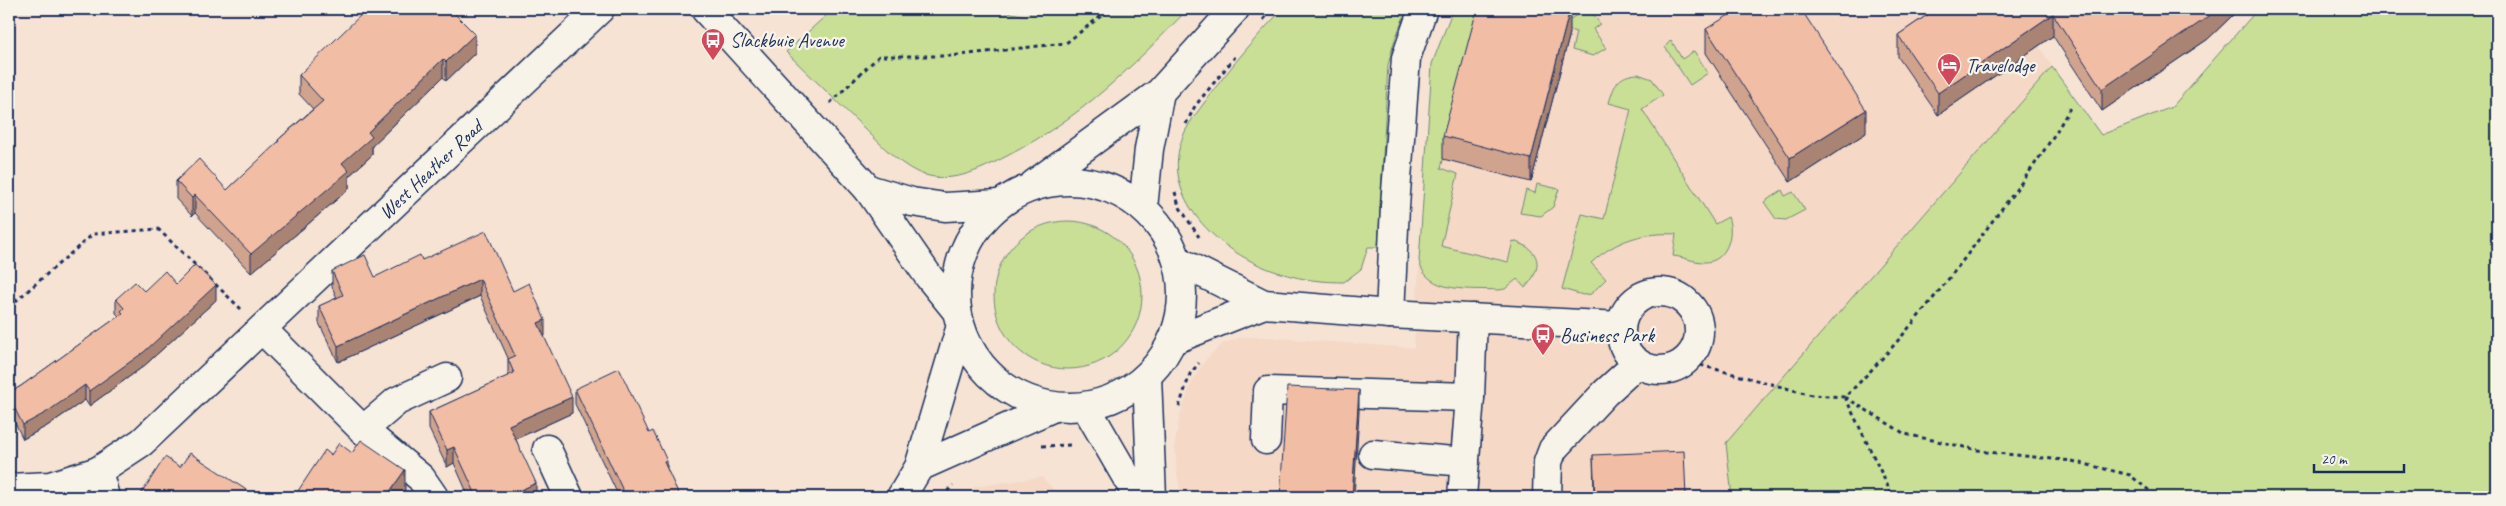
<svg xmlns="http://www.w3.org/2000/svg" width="2506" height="506" font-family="Caveat,sans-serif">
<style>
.built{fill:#f5d8c6}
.green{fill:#c9df95;stroke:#72877a}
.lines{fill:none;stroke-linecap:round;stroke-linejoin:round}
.minor-casing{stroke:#1b2f5e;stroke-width:31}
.major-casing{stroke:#1b2f5e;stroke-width:31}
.path{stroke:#1b2f5e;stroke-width:3;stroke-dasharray:4 4;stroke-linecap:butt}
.minor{stroke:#f7f3e8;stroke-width:28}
.major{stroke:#f7f3e8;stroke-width:28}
.wall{fill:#d0a38e;stroke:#1b2f5e}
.shaded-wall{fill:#a98474;stroke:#1b2f5e}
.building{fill:#f2bda5;stroke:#1b2f5e}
.labels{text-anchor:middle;stroke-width:4.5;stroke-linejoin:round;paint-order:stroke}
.poi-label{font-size:20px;fill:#1b2f5e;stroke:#f7f3e8;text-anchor:start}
.street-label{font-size:20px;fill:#1b2f5e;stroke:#f7f3e8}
</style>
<rect width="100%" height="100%" fill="#f6e3d4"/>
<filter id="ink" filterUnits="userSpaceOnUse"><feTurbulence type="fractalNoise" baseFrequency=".02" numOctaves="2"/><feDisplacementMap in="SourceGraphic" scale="10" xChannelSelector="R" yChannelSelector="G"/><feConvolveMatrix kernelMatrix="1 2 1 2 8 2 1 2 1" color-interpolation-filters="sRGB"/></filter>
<g filter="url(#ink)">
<path class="built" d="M1453 9H2017L2052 67 1727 442 1732 497H1182L1177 474 1175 443 1180 415 1193 379 1207 358 1224 343 1243 337H1263L1414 348 1432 64Z
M1042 477 1060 497H970L974 487Z"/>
<path class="green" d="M833 9H990L1027 16 1033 9H1188C1130 69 1082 117 1007 156 978 171 949 186 917 172 896 162 879 142 862 126 837 101 811 77 786 52Z
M1283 9H1407L1394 42 1388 65 1378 247H1368L1361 269 1344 282C1324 282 1303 280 1284 274 1227 259 1155 200 1184 134 1190 120 1201 108 1209 96 1232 66 1256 36 1283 9Z
M1453 9H1513L1483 10 1441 168 1458 174 1441 246 1508 262 1513 241C1541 249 1544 267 1525 288L1517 279 1505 289 1499 290C1471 288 1427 295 1419 261L1432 64Z
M1586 9H1590L1600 24 1593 29 1606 48 1593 56 1572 50 1576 32 1558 27Z
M2258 9H2497V497H1732L1726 443 2052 67 2101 135 2172 107Z
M1671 40 1682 59 1694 51 1708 73 1690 85 1665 47Z
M1638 74 1652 79 1663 95 1642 109 1715 224 1728 217C1735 235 1726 263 1704 262 1693 262 1684 257 1673 256L1676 234C1643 232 1616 240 1591 263L1606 279 1591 294 1583 295 1562 289 1582 214 1604 219 1631 109 1609 103C1614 85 1618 75 1638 74Z
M1537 184 1559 189 1553 207 1541 216 1520 213 1526 190 1535 193Z
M1782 190 1785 196 1793 192 1805 210 1786 220 1776 219 1764 202Z
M994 295a74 74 0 1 1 148 0a74 74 0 1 1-148 0Z"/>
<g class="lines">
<g class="minor-casing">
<g id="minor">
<path d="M705 9 868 189 929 277 955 309"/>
<path d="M868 189 912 202 945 207 999 204"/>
<path d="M1178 261 1264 304 1390 314 1621 326"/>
<circle cx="1660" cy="331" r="39"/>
<path d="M1390 314 1395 206 1406 58 1423 9"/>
<path d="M262 329 363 430 421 478 434 497"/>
<path d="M1173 340 1264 304"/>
<path d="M1147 377 1152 497"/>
<path d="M1086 407 1138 497"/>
<path d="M363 430 397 401 447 378"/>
<path d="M1266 440 1268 391 1470 397"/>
<path d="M547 449 569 497"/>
<path d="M1373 454 1465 462"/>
<path d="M98 471 105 497"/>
<path id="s1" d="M9 488 50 486 98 471 142 442 600 9"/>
<path d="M1462 497 1470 397 1473 318"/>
<path d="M1547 497 1548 462 1553 449 1605 393 1638 363"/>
</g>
</g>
<g class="major-casing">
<path id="major" d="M956 294a113 113 0 1 1 226 0a113 113 0 1 1-226 0Z
M1034 184 1160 92 1235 9
M1143 208 1149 149 1160 92
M919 467 1054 407
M901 497 919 467 960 329"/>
</g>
<path class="path" d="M1263 20 1273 9
M830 103 879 56H951L1066 43 1110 9
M1186 124 1195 106 1235 57
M1175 192 1179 206 1199 237
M9 307 93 234 158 229 241 309
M1685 361 1812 395 1845 397C1900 343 1948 281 1994 219 2022 182 2049 147 2071 106
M1845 397 1905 434 1987 452 2072 461 2130 475 2157 497
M1845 397 1893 497
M1179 407 1190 374 1199 363
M1042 446 1073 445
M942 497 953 485"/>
<use href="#minor" class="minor"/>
<use href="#major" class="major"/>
</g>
<path class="wall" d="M1595 9H1607L1598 14Z
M1936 9H2239L2208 39 2102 111 2053 36 1938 115 1898 57V35Z
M454 13 475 53 446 81 443 77 372 146V155L349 176V189L251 273 195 213 192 216 176 199V181L227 190 278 143V140L313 109 299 94V75Z
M1706 29 1866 133 1790 182 1706 53Z
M1570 33 1531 182 1443 159V136Z
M422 260 513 291 545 336 544 337 572 413 516 439 536 497H469L454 463 447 467 429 429V412L508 376V358L480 296 338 362 319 323V306L337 298 332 287V271L375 277Z
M176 284 216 300 144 366 89 406 85 400 47 426 23 439 9 411V393L21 386 119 316 116 313V299L144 291Z
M575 389 649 433 680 497H619L575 404Z
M1593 455 1686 497H1594Z"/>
<path class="shaded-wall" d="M445 9H459L445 22Z
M1570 9V33L1531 182V159Z
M1598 9H1607L1598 14Z
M2217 9H2239L2208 39 2102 111V89Z
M2053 14V36L1938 115V93Z
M475 34V53L446 81V62Z
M443 59V77L372 146V155L349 176V189L251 273V254L342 163 368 132Z
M1866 110V133L1790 182V158Z
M195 195V213L192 216V198Z
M480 279V296L338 362V346Z
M216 285V300L144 366 89 406V391Z
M545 320V336L538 339V323Z
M85 385V400L47 426 23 439V425Z
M1359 390V413L1354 497H1352Z
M572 397V413L509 442V425Z
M454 447V463L447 467V450Z
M667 461V476L664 462Z
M405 470V493L402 497H386Z
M536 483V497H506Z"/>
<path class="building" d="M367 9H450L475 34 446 62 443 59 368 132 372 137 342 163 349 171 251 254 195 195 192 198 176 181 199 159 227 190 279 141 278 140 323 101 299 75Z
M1477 9H1570L1531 159 1443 136Z
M1739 9H1801L1866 110 1790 158 1706 29Z
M1936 9H2217L2208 17 2102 89 2053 14 1938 93 1898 35Z
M486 231 513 291 529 283 545 320 538 323 572 397 509 425 536 483 506 497H477L454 447 447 450 429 412 514 373 508 359 515 356 480 279 338 346 319 306 343 295 332 271 365 255 375 277 420 255 422 260Z
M195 265 216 285 144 352 89 391 85 385 47 412 23 425 9 397V393L21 386 123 313 121 311 124 308 116 299 135 282 144 291 165 271 176 284Z
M619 368 649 433 653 431 667 461 664 462 680 497H626L575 389Z
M1287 387 1359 390 1352 497H1280Z
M361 440 405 470 386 497H294L325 450 331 455 339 443 352 453Z
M1684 451 1686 497H1595L1593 455Z
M190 453 257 497H139L165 457 180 467Z
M74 490 86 497H70Z
M731 491 733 497H716Z"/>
</g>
<defs>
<g id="bus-pin" transform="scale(1.25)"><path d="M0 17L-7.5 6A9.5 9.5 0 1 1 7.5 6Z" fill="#d1495b" stroke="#f7f3e8"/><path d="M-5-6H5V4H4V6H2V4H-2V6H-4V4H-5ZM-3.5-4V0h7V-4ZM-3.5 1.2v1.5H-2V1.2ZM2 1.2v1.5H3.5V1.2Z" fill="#fff"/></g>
<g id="hotel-pin" transform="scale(1.25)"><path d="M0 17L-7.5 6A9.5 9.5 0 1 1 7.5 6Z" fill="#d1495b" stroke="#f7f3e8"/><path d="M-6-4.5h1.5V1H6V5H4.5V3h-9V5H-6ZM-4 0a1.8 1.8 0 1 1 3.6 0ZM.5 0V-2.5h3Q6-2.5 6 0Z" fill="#fff"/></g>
</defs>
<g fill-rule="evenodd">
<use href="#bus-pin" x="713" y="40"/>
<use href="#hotel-pin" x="1949" y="65"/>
<use href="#bus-pin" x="1543" y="335"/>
</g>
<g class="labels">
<g class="poi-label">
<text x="730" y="47">Slackbuie Avenue</text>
<text x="1966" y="72">Travelodge</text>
<text x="1560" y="342">Business Park</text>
</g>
<g class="street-label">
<text dy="7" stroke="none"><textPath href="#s1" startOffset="541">West Heather Road</textPath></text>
</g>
</g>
<rect width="2506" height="506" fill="none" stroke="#f7f3e8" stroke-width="30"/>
<rect x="15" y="15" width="2476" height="476" fill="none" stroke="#1b2f5e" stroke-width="2" filter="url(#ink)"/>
<path d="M2314 464v8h90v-8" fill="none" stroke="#1b2f5e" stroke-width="2.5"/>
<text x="2321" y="464" font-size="15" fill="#1b2f5e" stroke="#f7f3e8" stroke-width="4" paint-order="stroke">20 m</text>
</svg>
